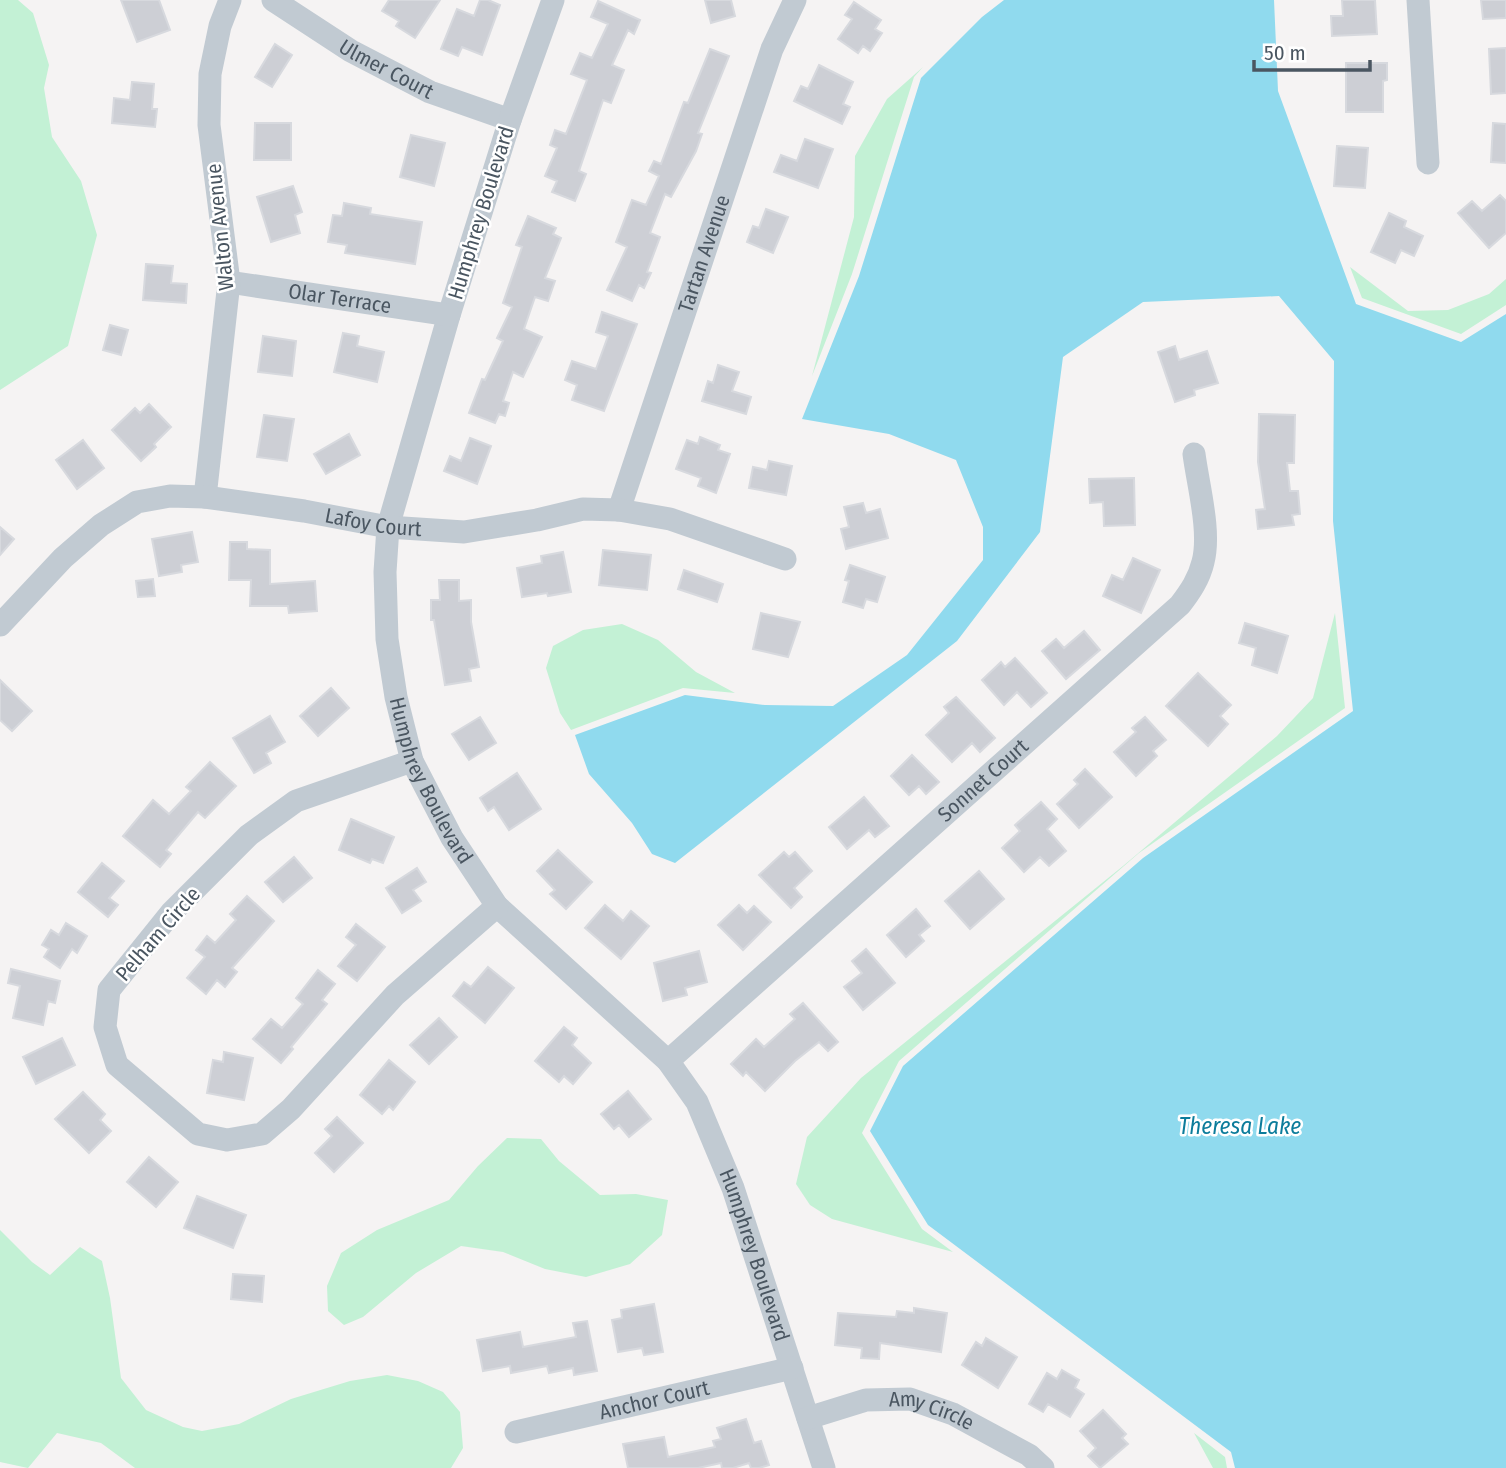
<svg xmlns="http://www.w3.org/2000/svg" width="1506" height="1468" font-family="'Fira Sans Condensed',sans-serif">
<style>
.green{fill:#c3f1d5}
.water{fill:#90daee}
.building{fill:#cdcfd5;stroke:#d7d9de;stroke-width:2}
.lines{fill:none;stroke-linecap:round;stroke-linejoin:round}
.minor{stroke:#c1cad2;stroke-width:23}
.labels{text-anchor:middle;stroke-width:5;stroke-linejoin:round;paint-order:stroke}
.street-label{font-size:21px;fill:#4a5661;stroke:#fff}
.water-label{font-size:23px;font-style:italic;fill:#0c7c9b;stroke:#fff}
</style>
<rect width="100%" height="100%" fill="#f5f3f3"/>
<path class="green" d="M0 0H18L33 13 49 65 44 88 52 137 81 181 97 235 68 346 0 390Z
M923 67 914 77 852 274 812 376 854 217 855 156 887 99Z
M1350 267 1408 311 1448 310 1489 294 1506 279V305L1461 334 1362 298Z
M1335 613 1345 708 1139 853 899 1061 862 1133 922 1229 953 1252 832 1219 810 1205 796 1184 807 1137 861 1078 1123 866 1277 736 1313 698Z
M622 624 658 640 696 672 735 693 683 688 571 730 560 713 546 668 553 646 583 630Z
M507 1138 541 1139 559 1161 600 1195 636 1194 668 1200 662 1235 630 1264 586 1277 545 1269 503 1252 461 1246 416 1273 363 1317 344 1325 328 1311 327 1286 341 1253 377 1230 449 1200 478 1166Z
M0 1230 32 1262 50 1275 80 1247 102 1261 110 1298 121 1378 146 1410 183 1427 202 1431 239 1424 291 1399 350 1381 387 1375 418 1381 443 1392 460 1412 463 1448 451 1468H135L101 1443 57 1433 28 1468 0 1462Z
M1194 1433 1225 1457 1227 1468H1213Z"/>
<path class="water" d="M1004 0H1274L1278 91 1356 304 1461 342 1506 314V1468H1235L1231 1452 928 1225 870 1131 903 1066 1143 858 1353 711 1333 521 1334 361 1279 296 1143 302 1063 357 1040 532 957 641 675 863 652 854 632 823 589 774 575 735 685 695 765 705 833 706 907 655 983 560V527L956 460 889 434 802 419 859 276 921 78 982 17Z"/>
<path class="building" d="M121 0H159L170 30 137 42Z
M389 0H440L415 38 396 26 399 21 382 11Z
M480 0H488L500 5 482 55 462 47 458 56 441 49 457 9 474 16Z
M705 0H731L735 16 711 23Z
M1342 0H1375L1377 34 1332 36 1331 16H1343Z
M1481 0H1506V18L1483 19Z
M598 1 640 20 634 34 628 30 612 65 624 70 611 103 603 100 579 171 586 174 575 201 552 192 557 181 545 176 557 148 550 145 555 130 566 134 587 80 571 74 580 53 592 58 608 24 591 17Z
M854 2 881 20 875 29 882 33 870 51 863 46 858 53 838 39 852 19 845 15Z
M275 44 292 55 272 87 255 77Z
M1506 48V93L1491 94 1489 49Z
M710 49 729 56 698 133 702 134 696 151 671 197 665 194 650 233 660 237 647 272 651 273 644 288 639 285 632 301 607 290 627 247 616 242 632 200 646 205 659 176 649 171 654 161 661 164 684 102 688 103Z
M1346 63H1387V80L1383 81V112H1346Z
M819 65 853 82 843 104 850 107 842 124 794 101 801 86 808 89Z
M132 82 154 84 152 109H157L155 127 112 123 114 98 130 100Z
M255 123H291V160H254Z
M1493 123 1506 124V163L1491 162Z
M411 135 445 143 434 186 400 177Z
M805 139 833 149 818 188 774 172 781 155 797 161Z
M1337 146 1368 148 1365 188 1334 186Z
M293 186 302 212 295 215 300 233 271 242 257 197Z
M1500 195 1506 201V233L1489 248 1458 213 1472 201 1482 211Z
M344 203 371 208 370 214 422 222 415 264 345 253 347 245 328 242 333 215 342 216Z
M766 209 788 217 773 253 747 242 753 226 759 228Z
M1389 213 1406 221 1404 227 1423 236 1414 256 1401 250 1395 263 1371 252Z
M528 216 556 228 553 234 561 238 545 278 555 281 548 301 535 297 524 329 542 337 523 377 513 372 503 401 509 403 505 416 499 414 495 423 469 413 482 379 485 380 503 341 497 338 512 307 503 303 522 247 516 245Z
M146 264 173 266 171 283 187 284 186 303 143 300Z
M602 312 637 324 604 411 572 400 577 385 565 380 572 361 596 369 608 336 596 332Z
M110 325 128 330 121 355 103 350Z
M343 333 359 336 357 346 384 352 377 382 334 372Z
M263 336 296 341 292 376 258 372Z
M1175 346 1179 360 1207 351 1218 383 1194 390 1195 395 1175 402 1158 352Z
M718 365 739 372 732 391 751 397 746 414 702 401 708 381 713 383Z
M149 404 171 427 154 444 156 447 141 461 112 430 135 408 140 413Z
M1259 414 1295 415 1294 463H1287L1290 491H1298L1300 514 1292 515 1294 525 1258 529 1256 510 1265 509 1258 462Z
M264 415 294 419 287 461 257 457Z
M349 434 360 455 326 474 314 454Z
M700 437 720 445 718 450 730 454 716 493 698 486 701 478 676 469 687 440 698 444Z
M470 438 491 446 477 484 444 471 450 456 461 461Z
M83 440 104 468 77 489 56 460Z
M769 461 792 466 786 495 749 488 753 467 767 470Z
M1134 478 1135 525 1104 526 1103 502 1090 503 1089 479Z
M863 503 866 513 880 509 888 538 846 549 841 529 849 527 844 507Z
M0 527 14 539 0 555Z
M192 532 198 562 181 565 182 572 159 576 152 539Z
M230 542H247V549L270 550V584L315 581 317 611 289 613 288 606H250L251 580H229Z
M603 550 651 555 647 590 599 585Z
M563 552 571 592 548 596 547 593 522 597 517 568 542 563 541 556Z
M1133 558 1160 570 1141 613 1103 596 1112 575 1123 580Z
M850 565 885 577 877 602 866 599 863 608 843 602 849 581 845 580Z
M684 570 723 584 717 602 678 589Z
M153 579 155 596 138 597 136 581Z
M439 580H459V601L471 600V622L479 667 469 669 471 681 445 685 434 620H431V600H440Z
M761 613 800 622 788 657 753 649Z
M1245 623 1288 636 1277 673 1252 665 1256 648 1239 643Z
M1084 631 1100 650 1066 679 1042 651 1056 639 1064 648Z
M1015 658 1047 693 1031 707 1017 692 1004 705 982 680 1001 662 1005 667Z
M1198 673 1231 705 1220 716 1228 724 1208 746 1166 706Z
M0 680 32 711 12 731 0 720Z
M331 688 349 708 318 736 300 716Z
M956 697 995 738 980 752 972 743 952 762 926 735 949 713 944 707Z
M270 716 285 742 266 753 271 763 254 773 233 738Z
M480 717 496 743 469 760 452 734Z
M1145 717 1166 740 1153 751 1157 756 1136 776 1114 752 1136 732 1132 728Z
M912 755 939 782 926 794 919 786 909 795 891 776Z
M210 762 236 786 205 818 198 812 166 850 171 854 160 867 123 836 153 800 169 814 191 791 186 787Z
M1085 769 1112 797 1079 828 1057 804 1078 784 1074 780Z
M517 773 541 809 509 830 494 807 488 811 480 798Z
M864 797 889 826 875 837 869 830 847 849 829 827Z
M1041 802 1057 819 1047 829 1066 851 1049 866 1040 857 1024 872 1002 848 1020 831 1015 825Z
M351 819 394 837 383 863 372 859 370 863 339 850Z
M558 850 592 882 566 909 550 894 555 890 537 871Z
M784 852 789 857 795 852 812 871 794 888 802 897 791 908 759 875Z
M294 857 312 878 283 902 265 882Z
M102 863 124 881 109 898 118 905 108 917 78 892Z
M417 868 426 882 413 890 421 901 402 913 386 888Z
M979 871 1004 899 970 929 945 901Z
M247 896 274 921 232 968 237 972 225 987 217 980 206 994 187 978 205 957 196 950 207 936 215 943 236 920 230 914Z
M605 905 623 921 631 911 649 926 621 959 585 928Z
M739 905 747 913 754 906 771 922 743 950 718 925Z
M916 909 930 926 919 935 924 941 906 957 887 935Z
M66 923 87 936 77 953 72 949 60 968 44 957 49 949 42 945 51 930 59 935Z
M356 924 385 947 357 981 338 966 356 945 346 937Z
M866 949 895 983 863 1010 844 987 862 973 852 961Z
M699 951 707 982 685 988 687 995 663 1001 654 963Z
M488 967 514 988 485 1023 453 996 464 982 471 987Z
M11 969 60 981 55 1003 48 1001 43 1025 13 1018 20 986 8 983Z
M318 970 335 984 322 1000 327 1004 291 1047 293 1049 281 1063 253 1039 271 1019 282 1028 303 1004 296 998Z
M803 1003 838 1042 828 1051 819 1042 795 1061 765 1091 746 1072 743 1076 731 1064 756 1039 764 1047 795 1019 790 1014Z
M439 1018 457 1037 429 1064 410 1045Z
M564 1027 577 1038 572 1045 591 1063 573 1084 564 1076 559 1082 535 1061Z
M62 1038 75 1065 36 1084 23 1057Z
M224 1052 253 1058 244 1100 207 1093 213 1060 223 1062Z
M389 1060 415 1082 393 1110 389 1106 382 1114 360 1095Z
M628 1091 651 1119 629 1137 619 1125 614 1129 601 1114Z
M83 1092 105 1114 100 1120 111 1131 89 1153 55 1119Z
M337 1117 363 1143 334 1172 315 1153 332 1136 325 1129Z
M149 1157 178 1182 156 1207 127 1182Z
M197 1196 246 1215 233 1248 184 1228Z
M233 1274 264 1276 262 1302 231 1299Z
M654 1304 663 1352 644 1355 642 1348 618 1352 612 1320 622 1318 621 1310Z
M914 1308 947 1313 941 1352 880 1343 879 1359 861 1358 862 1348 835 1345 838 1313 896 1317 897 1311 914 1313Z
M587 1321 597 1371 574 1375 573 1368 549 1373 547 1366 511 1373 510 1366 483 1371 477 1340 520 1332 523 1347 576 1337 573 1323Z
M986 1338 1017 1357 998 1388 962 1365 976 1342 982 1346Z
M1062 1370 1079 1380 1075 1388 1084 1394 1070 1417 1048 1404 1043 1412 1029 1404 1047 1373 1057 1379Z
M1103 1410 1126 1434 1122 1438 1128 1444 1100 1468 1088 1456 1096 1448 1080 1431Z
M746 1419 754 1443 761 1441 769 1465 759 1468H751L749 1463 733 1468H722L721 1463 698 1468H628L623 1444 664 1437 668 1457 715 1447 713 1441 721 1439 717 1428Z"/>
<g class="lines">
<g class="minor">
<path id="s1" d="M273 0 351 51 430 92 510 120"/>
<path id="s2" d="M553 0 510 120 449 315 388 527 385 572 387 639 396 697 412 761 452 838 497 906 668 1061 697 1102 733 1188 824 1468"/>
<path d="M1418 0 1428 163"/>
<path id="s3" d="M229 282 449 315"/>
<path d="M205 497 229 282 209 125 210 74 220 26 230 0"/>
<path id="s4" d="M619 510 772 49 795 0"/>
<path id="s5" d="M0 625 63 558 101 525 137 502 170 496 205 497 304 511 388 527 464 532 537 520 583 509 619 510 670 519 785 559"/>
<path d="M412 761 296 801 249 835 171 913 109 990 105 1027 117 1065 198 1134 227 1140 262 1134 291 1109 395 995 497 906"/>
<path id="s6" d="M668 1061 1180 605C1190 592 1199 579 1203 562 1211 532 1198 485 1194 454"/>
<path id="s7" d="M808 1418 866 1400 910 1399 953 1414 1029 1455 1043 1468"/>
<path id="s8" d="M516 1432 792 1368"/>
</g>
</g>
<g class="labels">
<g class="street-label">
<text dy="7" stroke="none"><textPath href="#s1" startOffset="133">Ulmer Court</textPath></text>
<text transform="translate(481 213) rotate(-73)" y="7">Humphrey Boulevard</text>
<text transform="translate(220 227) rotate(-96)" y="7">Walton Avenue</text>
<text dy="7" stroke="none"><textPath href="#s4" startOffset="270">Tartan Avenue</textPath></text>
<text dy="7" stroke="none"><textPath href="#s3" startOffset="112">Olar Terrace</textPath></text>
<text dy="7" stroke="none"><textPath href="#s5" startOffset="424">Lafoy Court</textPath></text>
<text dy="7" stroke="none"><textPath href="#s2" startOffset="814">Humphrey Boulevard</textPath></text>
<text dy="7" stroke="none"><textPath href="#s6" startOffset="422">Sonnet Court</textPath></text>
<text transform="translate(158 934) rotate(-49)" y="7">Pelham Circle</text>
<text dy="7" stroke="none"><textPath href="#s2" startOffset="1402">Humphrey Boulevard</textPath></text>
<text dy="7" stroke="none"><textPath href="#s8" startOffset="142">Anchor Court</textPath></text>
<text dy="7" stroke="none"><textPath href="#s7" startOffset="128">Amy Circle</textPath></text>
</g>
<g class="water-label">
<text x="1240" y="1134">Theresa Lake</text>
</g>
</g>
<path d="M1254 60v10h116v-10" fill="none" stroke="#4a5661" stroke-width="3.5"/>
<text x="1264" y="60" font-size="21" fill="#4a5661" stroke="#ffffff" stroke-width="5" paint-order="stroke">50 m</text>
</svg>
